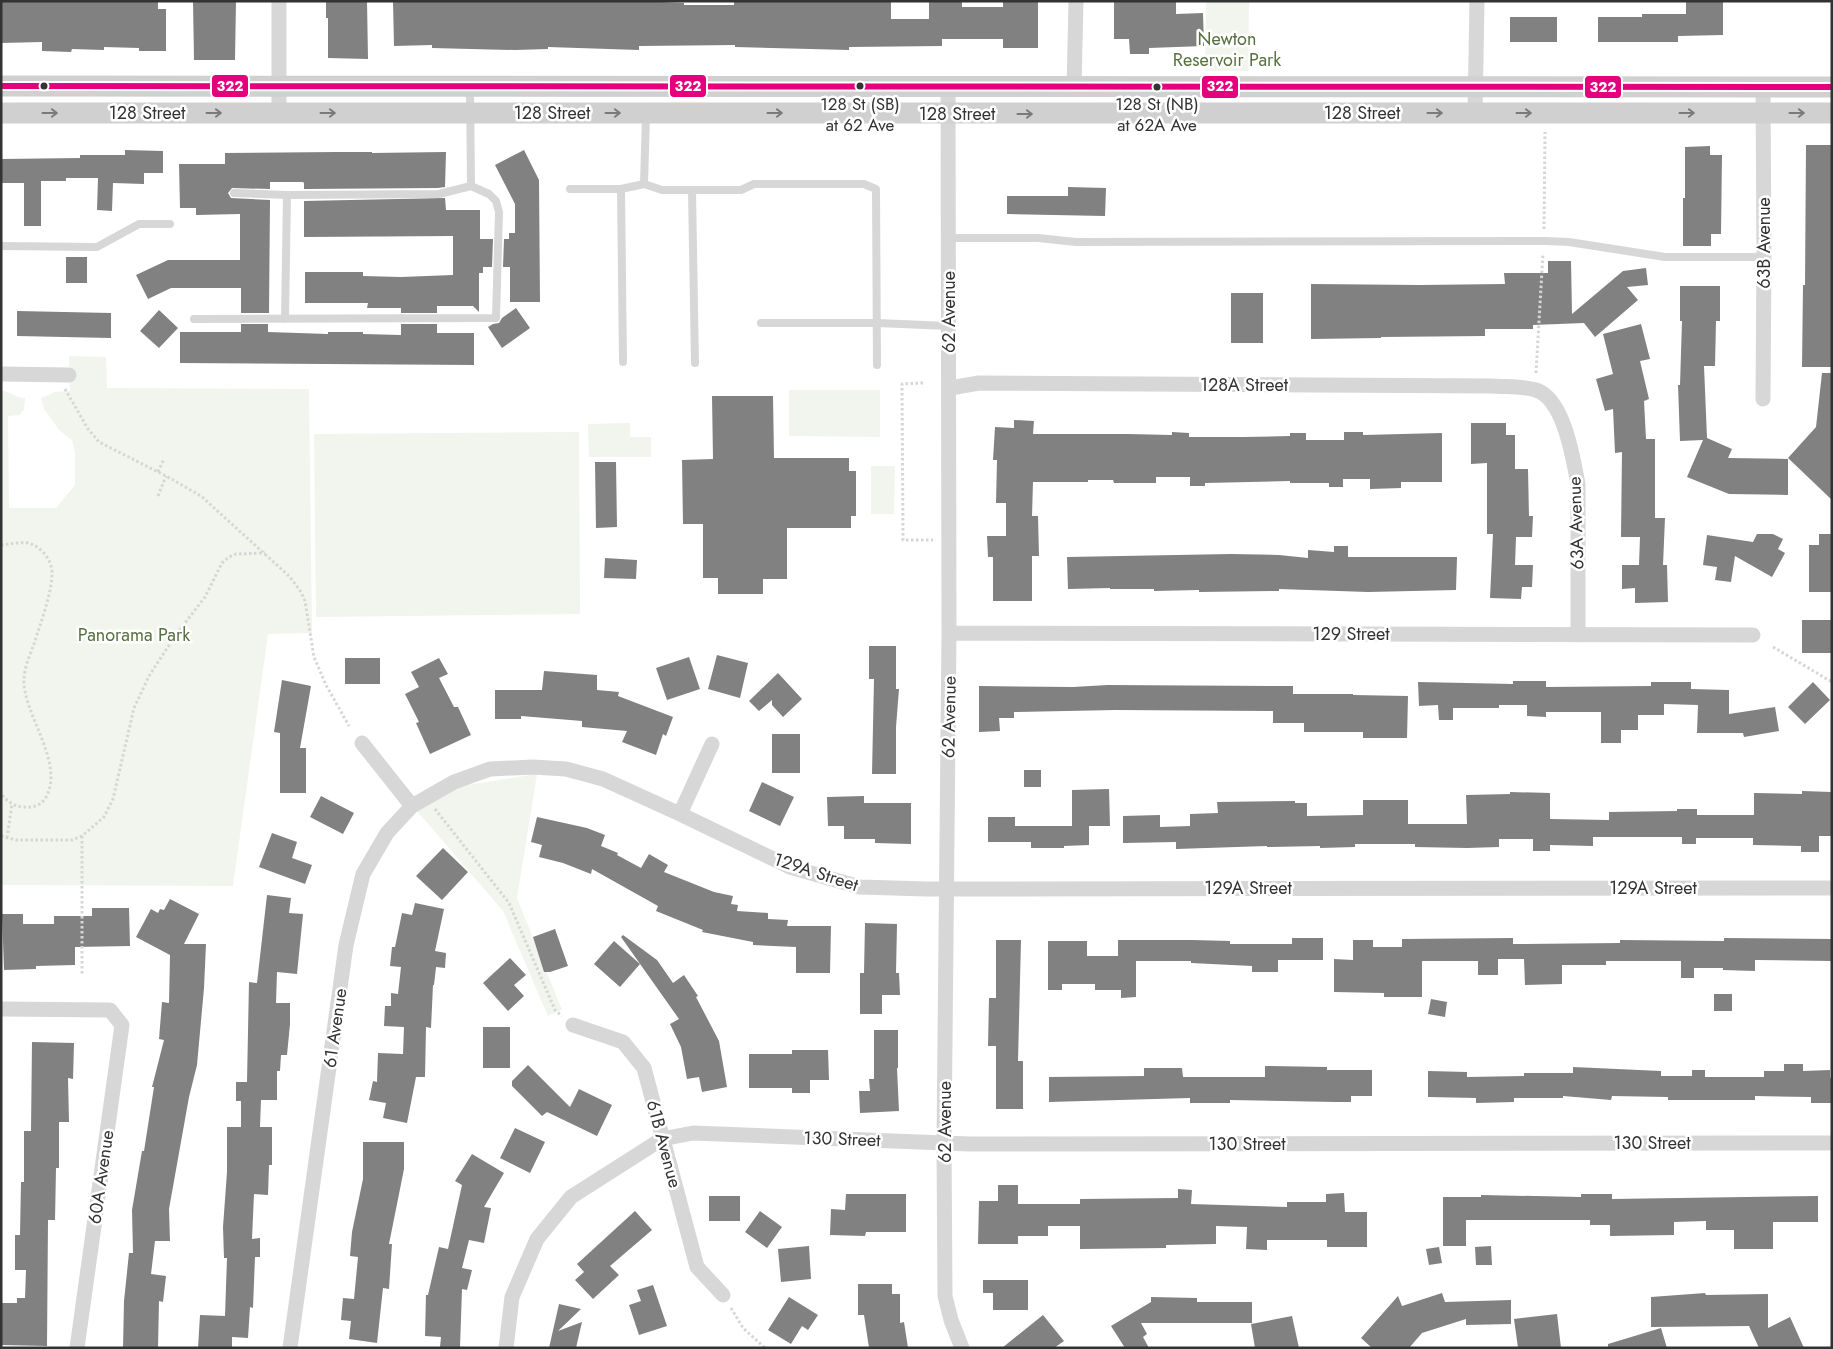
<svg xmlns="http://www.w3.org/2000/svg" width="1833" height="1349" font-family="Jost,sans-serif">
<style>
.green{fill:#f1f5ed}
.building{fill:#818181}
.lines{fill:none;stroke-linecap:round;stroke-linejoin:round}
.path{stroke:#d6d6d6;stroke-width:3;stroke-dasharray:2.5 2.5;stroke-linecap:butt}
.service{stroke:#d7d7d7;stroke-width:8}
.minor{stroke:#d7d7d7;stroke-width:15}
.secondary{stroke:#d0d0d0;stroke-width:21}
.bus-1-casing{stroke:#fff;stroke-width:10}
.bus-1{stroke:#e5007d;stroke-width:6}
.oneway{stroke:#7a7a7a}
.bus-dot{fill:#333;stroke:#fff;stroke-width:2}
.labels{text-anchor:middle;stroke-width:5;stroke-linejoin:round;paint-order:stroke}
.bus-label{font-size:17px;fill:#333;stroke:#fff}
.park-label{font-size:18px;fill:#56703f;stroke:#fff}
.street-label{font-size:18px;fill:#333;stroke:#fff}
.line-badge{stroke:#fff;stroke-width:2}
.badge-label{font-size:14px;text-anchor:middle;font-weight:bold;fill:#fff}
</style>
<rect width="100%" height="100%" fill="#fff"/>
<path class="green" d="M1206 1H1249L1248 71H1205Z
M69 356 106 357 107 388 309 389 312 633 268 634 233 886 1 885V391C11 391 15 398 25 398L24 409 20 415 8 416 9 508H56L75 485V453L72 440 59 430 50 417 44 409 41 398 55 392 70 391Z
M789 390H880V437L789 436Z
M630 423V437H651V457H589L588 424Z
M579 432 580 614 316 617 314 434Z
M871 466H895L894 514H871Z
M537 774 517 898 562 1010 548 1016 503 911 417 811 455 787Z"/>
<path class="building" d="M1 1H158V9H166V51H139V48L104 47V50L72 49 71 52 42 51V42L1 43Z
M193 1H236L235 60H194Z
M326 1H367L368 59 328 58V18H326Z
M393 1H640L684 3V5H734V1H891V19H929V1H962V7H1003V1H1038V48H1003V39H942V46L849 47V50L735 47V45L639 46V50L548 47V49L515 50 432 48V45L394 46Z
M1114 1H1176V14L1203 13 1204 46 1149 48V54H1130L1129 39H1114Z
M1686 1H1723V35L1678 36V42H1598V17H1642V14H1686Z
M1510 17H1557V42H1510Z
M1806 145H1832V367H1802L1803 285H1805Z
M1710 146V155H1722L1721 234H1711V246H1683V198H1685V147Z
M125 150 163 151V173H144V184L113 183 112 211 97 210 98 178H66V181H41V226H24V183H1V159L80 158V155H125Z
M524 150 539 180 540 302H510V267H503L504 239H509V233H515V204L495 165Z
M337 152H372V153L446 152 445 187 438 188 304 189V183L303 182H270V189L232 188 228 193 231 198 270 200 269 313H241V288H171L148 299 136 275 168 260H240V214L196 215V208H180L179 164H225V153Z
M1068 187 1106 188 1105 216 1007 214V196H1068Z
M445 198 446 210H480V239H493L492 267H483V273H479V312L473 306H437V313H401V308H367L368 303H305V272H363V276L401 277 453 275V236L304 237V201Z
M66 257H87V283H66Z
M1548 261H1571L1572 314 1623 271 1646 268 1648 285 1627 287 1638 300 1595 337 1584 323 1533 325V329H1485V336L1381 337V338L1311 339V284L1420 285 1505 284 1504 273H1548Z
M1680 286H1720V321H1716L1715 366H1704L1707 438 1732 449 1728 458 1788 459V495L1729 494 1687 477 1703 440 1680 441 1678 385H1680L1682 321H1680Z
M1231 293H1263V343H1231Z
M516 308 530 328 502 348 488 327 493 324 499 323 502 318Z
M159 310 178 328 159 348 140 331Z
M17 311 111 313V338L17 336Z
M241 324H268V332L328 334V332H363V334L401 335V324H437V333H474V365L180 363V332H241Z
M1641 324 1650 359 1640 361 1649 399 1644 401 1646 439H1655V518H1665L1663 565H1667L1668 602 1635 603V588L1622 589V565H1639L1640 537H1621L1622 452 1615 453 1613 409 1605 411 1596 379 1613 374 1603 334Z
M1822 373H1832V500L1788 458 1816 427Z
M712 396H773L774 458H849V471H856V516H851V528H787V579H763V594H718V578H703V524H683L682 460 713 459Z
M1014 420 1034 421 1033 434H1128L1172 435V432L1189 433V437H1244L1290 436V433H1306V440H1344V432H1363V435L1442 433V482H1401V488L1370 489V479H1343V487H1329V483H1290V481L1205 483V486H1190V477H1156V483H1114L1113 480H1088V482H1033L1032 516H1038L1039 556H1032V601H993V557H988L987 536H1006V503H996L997 460H993L995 427 1014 428Z
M1471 423H1506V435H1515V469H1528L1529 516H1533L1532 537H1516L1515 565H1533L1532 587H1522L1521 599 1490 598 1493 534H1487V463L1471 464Z
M595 462H616L617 527 596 528Z
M1757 534H1773L1783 539 1778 549 1785 553 1772 577 1735 556 1731 582 1715 580 1717 567 1703 565 1707 535 1753 542Z
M1819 534H1832V592H1809V545H1819Z
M1334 546H1348V557H1457L1456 590 1368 592 1279 589V591L1199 592V590L1154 591V589H1110V588L1068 589 1067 557 1231 554 1279 555 1308 558V550L1334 552Z
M605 558 637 560 636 579 604 578Z
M1802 620H1832V653H1802Z
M869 646H896V689H899L896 727V774H872L874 679H869Z
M717 655 748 663 740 698 708 689Z
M689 657 700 689 667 700 656 668Z
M345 658H380V684H345Z
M439 658 448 674 439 678 454 707H458L471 735 430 754 416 723 419 722 405 694 419 687 411 672Z
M544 671 597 675V690L619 692 618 696 673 717 666 736 663 734 656 755 622 742 627 731 582 727V721L521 716V719H495V690H542Z
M778 673 802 699 783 717 772 705V700L759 711 749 701Z
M282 680 311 686 300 748H306V793H280V733L274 732Z
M1513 681H1546V687L1651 686V682H1691V689L1729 690V714L1775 707 1779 731 1744 737 1743 733H1697L1698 705 1664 704V715H1638V730H1621V743H1601V712H1546V717L1527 716V705H1499V708H1453V720H1439L1438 705 1419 706 1418 682 1513 684Z
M1813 682 1830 700 1805 724 1788 707Z
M1108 685 1293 686V694H1353V695L1408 696 1407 738H1363V732H1304V723H1273V711L1116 710 1014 712V718H999L1000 731 979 732V686L1073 687Z
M772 734H800V773H772Z
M1024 770H1041V787H1024Z
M762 782 794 797 780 826 749 811Z
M1109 789 1110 826H1089V845L1064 846V848H1031V842H988V817H1015V826H1072V790Z
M1802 791 1832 792V836H1819V852H1801V846L1753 845V838H1696V844H1682V837H1593V846L1550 845V851H1533V839H1499V847L1467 848 1415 847V844H1355V847L1320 848V846L1267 847V846L1176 849V842L1123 843V816L1160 815V827L1190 826V814L1218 813 1217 802 1295 801V803H1307V816L1363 815V800H1408V824H1467L1466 795 1510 794V792L1550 793V819L1609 820V812L1677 811V809H1697V815H1754V793L1802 794Z
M321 796 354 813 343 834 310 817Z
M864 796V803H911V844L875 843V839H844V826H828L827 797Z
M537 817 587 828 605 835 601 846 618 853 617 855 641 868 649 854 668 865 664 872 714 892 733 896 731 904 738 905 737 911 768 913V919L788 920 787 926H831L830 973H796V947L753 945V942L702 932 703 930 656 911 658 906 592 869 591 874 563 863 539 857 542 845 531 842Z
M272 833 297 842 292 858 312 865 305 884 259 867Z
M443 848 468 872 442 900 416 876Z
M267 895 291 898 289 913 303 914 297 974 277 972 276 1003H290V1024L287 1055H281L280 1071H277V1100H261L260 1127H272V1165H269L268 1195 254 1194 252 1239 260 1238V1257H255L253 1308 250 1307 248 1338 232 1337V1348H198L200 1315 225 1316 227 1258H224L223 1227 227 1172V1127H241V1101H236V1082H247L249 982 257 983Z
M170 899 199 914 184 944H206L204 988 197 1065 189 1097 169 1209 170 1241H155L151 1274 166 1276 163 1302 159 1301 158 1348H123L124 1301 129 1253H133L132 1210 142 1151H144L154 1087H152L164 1040 159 1039 162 1002 169 1003 170 955 136 937 151 909 158 913 160 909 164 910Z
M415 903 444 909 435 951 446 953 445 968 436 967 434 985H433L431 1028 426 1027 425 1077H416L407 1123 383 1118 386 1103 369 1100 373 1081 377 1082 378 1053 403 1054 404 1027 384 1026 385 1006H391V993L398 994 401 967 390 966 392 947H395L402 913 412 915Z
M92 908H129L130 946 75 947V965L36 966V969L4 970 2 914H23V924H54V916H92Z
M865 923 897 924 896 973H899L900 995H882V1014H860V973H864Z
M555 929 568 966 550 972H544L533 937Z
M623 935 657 960 673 983 684 975 698 996 696 997 719 1041 727 1087 702 1092 699 1077 687 1079 681 1047 670 1024 679 1019 621 937Z
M1292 938H1323V960H1278V972H1252V966L1191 963V961H1136V997L1121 998V990H1095V984H1062V990H1048V941H1087V956H1118V940H1192L1230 941V944H1292Z
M1513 938V944L1620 943V940L1724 941V938L1832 939V961L1755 960V971L1723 970V968H1694V978H1681V961H1606V965H1562V984L1525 985 1524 959H1498V975H1478V961H1422V997H1384V993L1334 992V959L1353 960V940H1373V947H1402V939Z
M996 940H1021L1018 1061H1023V1109H996V1046H988L989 998H996Z
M614 941 640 964 620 987 594 964Z
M510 958 526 975 514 985 524 996 508 1011 483 983Z
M1714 994H1732V1011H1714Z
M1431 999 1447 1002 1445 1017 1428 1014Z
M483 1027H510V1068H483Z
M874 1030H898V1068H897L899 1111 860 1113 859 1091H870L869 1079H874Z
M32 1042 74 1043 73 1079 68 1078 69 1122H59V1168H56L55 1220H48L47 1346 1 1345V1303H17V1298H25L26 1270H15V1235H20L21 1182H24V1131H31Z
M792 1050H828L829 1080H810V1093H792V1088H749V1054H792Z
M1784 1064H1803V1071L1830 1070V1078H1832V1103H1811V1097L1755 1096V1100H1668V1097L1612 1096 1611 1100 1563 1096V1098H1514V1102L1476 1103V1098L1428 1097V1071L1467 1072V1077L1524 1076V1073H1573V1067L1661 1071V1076H1692V1070H1705V1077H1764V1071H1784Z
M528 1065 570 1107 579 1089 612 1105 597 1136 547 1112 542 1116 512 1086V1081Z
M1265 1066 1327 1067V1070H1372V1096H1351V1102H1335L1230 1100V1103H1190V1098L1049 1102V1077L1144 1076V1068H1182L1183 1077H1265Z
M515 1128 545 1142 530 1173 500 1158Z
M363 1142H404V1169L389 1244H392L389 1289 383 1288 377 1343 349 1339 351 1321 341 1320 343 1298 354 1299 358 1257 350 1256 352 1232 363 1179Z
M472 1154 504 1173 484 1207 491 1208 484 1243 469 1240 462 1268 472 1270 467 1290 462 1289 460 1348 440 1347 441 1337 425 1336 426 1295H428L439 1247 448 1249 462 1185 455 1181Z
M998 1185H1018V1204H1080V1199L1178 1198V1189L1192 1190 1191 1204 1287 1207V1202H1326V1194L1344 1193 1345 1212H1367V1247H1327V1240H1267V1250L1246 1249 1247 1227 1216 1226V1244L1166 1245V1248L1080 1249V1226H1048V1236H1018V1244H978L979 1201H998Z
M846 1194H906V1232H866L865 1236 830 1235 831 1209 845 1210Z
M1581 1194H1612V1199L1818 1196V1222H1773V1249H1734V1230H1706V1221L1674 1222V1235L1610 1236V1225H1590V1220H1466V1246H1443V1197H1481V1195L1581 1197Z
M709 1196H740V1221H709Z
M635 1211 652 1230 610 1266 619 1275 593 1299 575 1280 584 1272 577 1264Z
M760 1211 782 1227 767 1248 745 1232Z
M809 1246 811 1279 781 1282 778 1249Z
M1491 1246 1492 1265H1476L1475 1247Z
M1439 1247 1442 1263 1429 1265 1426 1249Z
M983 1280H1028V1310H993V1293H983Z
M858 1284H892V1294H900V1323L904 1322 908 1348H869L864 1315H858Z
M653 1285 667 1326 639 1335 629 1305 641 1301 637 1290Z
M1442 1293 1445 1302 1511 1300V1324L1466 1325V1319L1422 1333 1409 1348H1372L1361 1338 1398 1296 1402 1306Z
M1705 1293 1706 1295 1768 1294V1328L1790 1317 1804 1348H1759L1749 1326 1651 1327V1297Z
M789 1297 818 1315 808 1330 802 1326 791 1344 768 1330Z
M1151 1297 1197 1298V1302H1252V1323H1141L1147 1334 1143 1337 1149 1348H1125L1111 1326 1151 1302Z
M559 1304 581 1309 558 1331 582 1322 576 1348H549Z
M1557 1314 1561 1348H1518L1514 1319Z
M1043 1315 1064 1341 1054 1348H1002Z
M1292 1316 1299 1348H1255L1251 1324Z
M1661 1328 1667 1348H1608V1344Z"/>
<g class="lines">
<path class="path" d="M1544 229 1545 132
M1536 373 1543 253
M923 383 902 384 903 540H933
M65 389 88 429 99 442 166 476 201 496 289 576 301 592 305 601 314 657 326 685 349 726
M158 472 164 459
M158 496 166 476
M1 545C10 544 19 542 28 543 41 546 52 560 52 573 52 593 40 625 34 644 30 655 24 668 24 680 23 714 65 763 46 797 41 806 33 808 23 807 13 806 7 801 1 794
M1773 647 1832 682
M435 809 509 903 555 1010 562 1016
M1 836 16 840H72L82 836 104 817 113 799 134 708 149 676 175 636 205 597 222 563 229 557 236 554 265 553
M82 836V976
M7 838 12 804
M731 1308 743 1328 765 1348"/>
<path class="service" d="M470 88 471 186
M644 184 646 115
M570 189H621L644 184 662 190H741L754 184H864L876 189 877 365
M621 189 623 362
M692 190 695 363
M949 238H1038L1076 242 1544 241 1569 242 1665 257H1764
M1 246 97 247 139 224H170
M194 319 496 318 499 212 496 201 489 194 471 186 439 194 287 195 234 193
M285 319 287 195
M761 323H877L949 326"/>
<path class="minor" d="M948 86 949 633 944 1143 945 1296 951 1320 962 1348
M1074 88 1076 1
M279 113V1
M1475 113 1477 1
M1 374 69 375
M950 388 979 383 1493 386C1507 387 1523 386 1536 390 1564 399 1573 458 1578 484V635
M1763 399 1764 257 1763 86
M949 633 1753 635
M362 743 412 806
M680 814 712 744
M1 1009 110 1010 122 1025 77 1348
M573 1025 623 1042 644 1068 697 1267 723 1295
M290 1348 346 945 363 874 387 833 412 806 454 782 490 769 533 767 566 769 603 779 680 814 790 867 860 887 926 889 1832 888
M506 1348 512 1297 537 1239 571 1197 662 1139 693 1133 969 1144 1832 1143"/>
<path class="secondary" d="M1 86 1832 87
M1 113H1832"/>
<g class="bus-1-casing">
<path id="bus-1" d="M1 86 1832 87"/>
</g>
<use href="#bus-1" class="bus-1"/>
</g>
<defs><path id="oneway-shaft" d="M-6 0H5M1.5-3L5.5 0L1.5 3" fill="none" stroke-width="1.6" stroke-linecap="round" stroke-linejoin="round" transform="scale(1.25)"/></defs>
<g class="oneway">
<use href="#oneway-shaft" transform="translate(50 113)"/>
<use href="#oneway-shaft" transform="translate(214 113)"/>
<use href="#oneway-shaft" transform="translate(328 113)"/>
<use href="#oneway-shaft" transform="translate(613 113)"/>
<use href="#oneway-shaft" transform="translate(775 113)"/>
<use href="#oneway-shaft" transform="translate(1435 113)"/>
<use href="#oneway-shaft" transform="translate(1524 113)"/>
<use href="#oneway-shaft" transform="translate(1687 113)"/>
<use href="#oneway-shaft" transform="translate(1797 113)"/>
<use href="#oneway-shaft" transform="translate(1025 114)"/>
</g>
<g class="bus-dot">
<circle cx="44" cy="86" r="4.5"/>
<circle cx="860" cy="86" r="4.5"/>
<circle cx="1157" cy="87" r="4.5"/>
</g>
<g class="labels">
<g class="bus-label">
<text x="860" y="110">128 St (SB)<tspan x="860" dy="21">at 62 Ave</tspan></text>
<text x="1157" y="110">128 St (NB)<tspan x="1157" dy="21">at 62A Ave</tspan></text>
</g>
<g class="park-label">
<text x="1227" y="45">Newton<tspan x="1227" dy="21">Reservoir Park</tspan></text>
<text x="134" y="641">Panorama Park</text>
</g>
<g class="street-label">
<text x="147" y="119">128 Street</text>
<text x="552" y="119">128 Street</text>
<text x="1362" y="119">128 Street</text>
<text x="957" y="120">128 Street</text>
<text transform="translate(1764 243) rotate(-90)" y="6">63B Avenue</text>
<text transform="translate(949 312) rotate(-90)" y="6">62 Avenue</text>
<text x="1244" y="391">128A Street</text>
<text transform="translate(1576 523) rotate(-92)" y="6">63A Avenue</text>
<text x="1351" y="640">129 Street</text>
<text transform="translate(949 717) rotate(-89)" y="6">62 Avenue</text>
<text transform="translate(816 872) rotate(18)" y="6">129A Street</text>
<text x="1248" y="894">129A Street</text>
<text x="1653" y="894">129A Street</text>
<text transform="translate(335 1028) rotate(-82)" y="6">61 Avenue</text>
<text transform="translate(945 1122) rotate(-90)" y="6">62 Avenue</text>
<text transform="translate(842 1139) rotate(2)" y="6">130 Street</text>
<text x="1652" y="1149">130 Street</text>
<text transform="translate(664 1144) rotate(75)" y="6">61B Avenue</text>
<text x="1247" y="1150">130 Street</text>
<text transform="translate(101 1177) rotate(-82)" y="6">60A Avenue</text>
</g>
</g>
<g class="line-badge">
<rect x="211" y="74" width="38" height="24" rx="5" fill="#e5007d"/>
<rect x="669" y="74" width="38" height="24" rx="5" fill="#e5007d"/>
<rect x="1201" y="75" width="38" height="24" rx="5" fill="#e5007d"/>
<rect x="1584" y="75" width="38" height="24" rx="5" fill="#e5007d"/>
</g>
<g class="badge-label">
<text x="230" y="91">322</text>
<text x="688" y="91">322</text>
<text x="1220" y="91">322</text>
<text x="1603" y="92">322</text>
</g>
<rect width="1833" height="1349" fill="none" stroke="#333333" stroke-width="5"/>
</svg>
